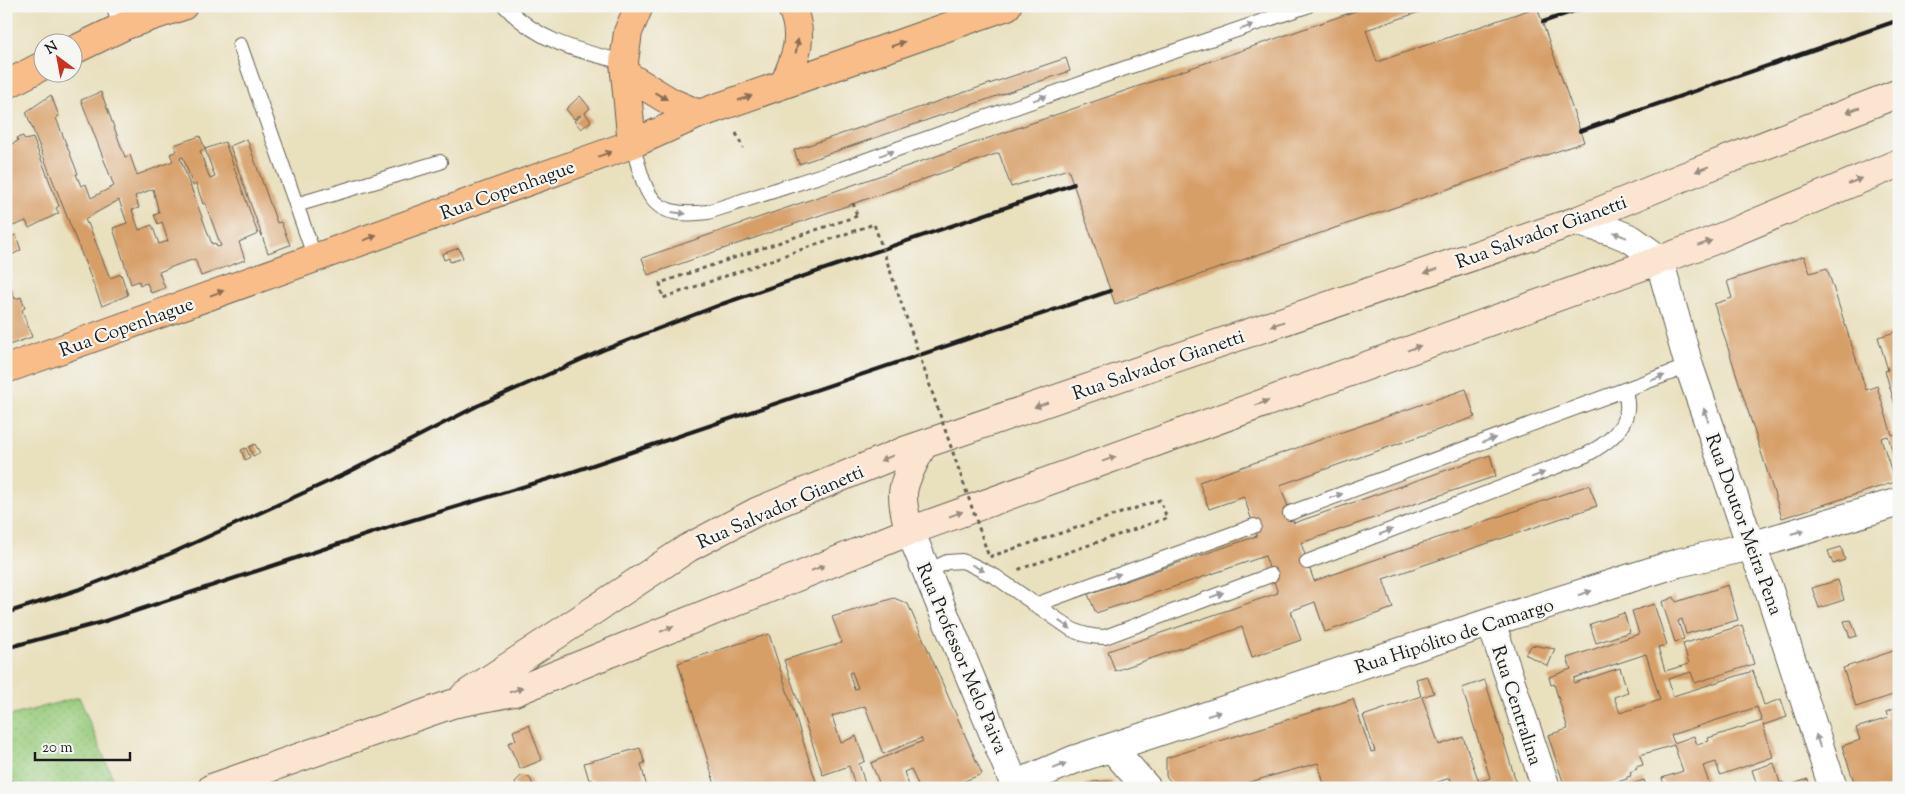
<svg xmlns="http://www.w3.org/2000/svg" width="1905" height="794" font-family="'Sorts Mill Goudy',serif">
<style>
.park{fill:url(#park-dots);stroke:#5a744c}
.building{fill:#d79f67;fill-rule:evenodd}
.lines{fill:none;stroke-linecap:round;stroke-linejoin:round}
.lane-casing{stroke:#646155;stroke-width:16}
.street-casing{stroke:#646155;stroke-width:30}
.secondary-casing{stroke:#646155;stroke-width:30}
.primary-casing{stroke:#646155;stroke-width:30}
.path{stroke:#646155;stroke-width:3;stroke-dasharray:4 4;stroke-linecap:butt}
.lane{stroke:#fff;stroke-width:14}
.street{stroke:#fff;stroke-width:28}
.secondary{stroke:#fce5d0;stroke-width:28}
.primary{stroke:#f8bd89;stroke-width:28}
.rail{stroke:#1c1c1c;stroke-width:4}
.path-bridge{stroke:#646155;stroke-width:3;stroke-dasharray:4 4;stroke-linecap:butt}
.oneway{fill:#999}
.oneway2{fill:#8a6c52}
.oneway3{fill:#978b7f}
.labels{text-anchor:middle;stroke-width:4.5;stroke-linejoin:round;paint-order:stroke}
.street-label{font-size:19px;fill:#1c1c1c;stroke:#f6f6f2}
</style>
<defs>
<pattern id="park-dots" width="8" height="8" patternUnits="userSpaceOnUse" patternTransform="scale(1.25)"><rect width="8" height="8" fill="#99cc7d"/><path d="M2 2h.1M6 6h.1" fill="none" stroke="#83af6b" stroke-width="1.8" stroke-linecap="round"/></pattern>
</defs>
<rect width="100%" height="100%" fill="#f6f6f2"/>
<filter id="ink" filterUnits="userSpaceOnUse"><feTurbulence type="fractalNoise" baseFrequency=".02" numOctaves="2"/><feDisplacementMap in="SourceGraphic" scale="10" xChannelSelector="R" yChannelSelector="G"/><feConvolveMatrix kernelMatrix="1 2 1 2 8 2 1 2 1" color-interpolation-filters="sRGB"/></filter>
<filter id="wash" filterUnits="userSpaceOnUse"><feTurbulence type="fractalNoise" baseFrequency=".0096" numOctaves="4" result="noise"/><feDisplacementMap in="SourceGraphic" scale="20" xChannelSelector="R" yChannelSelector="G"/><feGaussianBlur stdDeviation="1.12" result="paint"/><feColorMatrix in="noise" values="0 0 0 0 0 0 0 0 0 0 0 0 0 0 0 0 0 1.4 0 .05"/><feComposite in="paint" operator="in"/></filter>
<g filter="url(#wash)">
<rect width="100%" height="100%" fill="#e9e0be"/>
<path class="park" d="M79 697 117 788H6V717Z"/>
<g id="blocks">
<path class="building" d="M1370 6 1434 7 1366 30 1377 62 1537 7 1584 142 1115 304 1068 169 1011 187 999 153 648 275 642 258Z
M1066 58 1070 71 799 164 794 150Z
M101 92 125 157 130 155 137 175 173 161 170 154 177 151 174 145 200 136 205 149 200 151 210 179 215 177 205 149 225 142 258 234 239 242 245 260 201 276 195 259 177 265 159 272 165 288 151 293 147 283 140 285 139 281 131 284 113 228 127 223 119 200 85 219 87 224 88 223 110 278 121 274 128 295 102 306 26 112 51 95 59 116 56 118 78 174H76L81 186 86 184 91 198 114 186 81 100ZM183 157 193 186 196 184 203 204 205 203 221 246 217 247 215 243 212 244 180 158ZM153 189 159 213 154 215 158 224 162 222 168 241 159 244 152 225 139 230 132 210 139 208 135 196Z
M580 96 590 108 585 113 591 121 581 129 574 121 581 116 580 115 574 119 566 109Z
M6 129 12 144 18 141 17 138 23 136 25 140 33 138 59 206 56 208 59 213 29 228 26 221 13 226 6 210Z
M247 139 277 223 281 222 290 245 268 253 230 146Z
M16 235 21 250 6 258V239Z
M459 248 463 258 450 262 449 258 444 260 442 254Z
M1804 256 1810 273 1827 268 1866 390 1877 386 1892 435 1899 433V472L1888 436 1881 438 1895 482 1782 518 1714 304 1732 298 1727 281Z
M6 275 15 299 21 297 25 308 22 310 32 337 6 346Z
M1899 331V415H1898L1885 371 1888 370 1878 337Z
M1466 389 1475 417 1280 485 1294 523 1490 455 1496 476 1301 543 1314 581 1589 485 1597 506 1383 579 1393 608 1325 632 1315 602 1291 611 1301 640 1252 657 1242 627 1115 671 1108 651 1278 593 1265 556 1096 613 1088 594 1257 536 1244 497 1209 509 1199 482Z
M255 444 260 453 253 456 249 447Z
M246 448 250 457 245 460 241 450Z
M1841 547 1845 560 1833 564 1828 551Z
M1838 580 1844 600 1819 608 1812 588Z
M1728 585 1738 620 1686 634 1682 619 1678 621 1684 639 1675 642 1662 602 1674 597 1676 602Z
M894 598 908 604 982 774 962 782 961 788H912L918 785 911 769 904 772 910 788H856L849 766 823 775 784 660 842 643 832 617ZM852 672 858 688 854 689 849 673ZM865 706 883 754 921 738 923 741 871 763 879 782 866 787 859 764 865 761 856 736 841 743 832 716Z
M1654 604 1667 645 1658 647 1665 671 1689 664 1683 644 1742 625 1754 664 1695 683 1691 672 1668 679 1673 696 1753 671 1764 705 1781 699 1787 717 1763 725 1773 757 1720 775 1716 762 1703 766 1709 783 1694 788H1665L1662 778 1683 771 1674 745 1640 755 1643 765 1636 767 1637 769 1630 772 1631 776 1627 777V779L1598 788H1565L1548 735 1568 729 1554 684 1551 685 1549 677 1571 669 1567 658 1639 634 1632 611ZM1646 654 1660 700 1620 713 1614 697 1628 692 1620 668 1574 683V678ZM1757 707 1762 721 1708 738 1709 741 1697 745 1694 736 1674 743 1671 735Z
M1624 613 1630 632 1596 643 1590 624Z
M1851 620 1857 636 1850 638 1844 621Z
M769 634 818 788H716L678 663Z
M1532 645 1555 649 1548 666 1525 654Z
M1899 649V693L1856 707 1843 668Z
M1427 676 1434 693 1422 697 1439 745 1463 737 1479 782 1490 778 1462 688 1485 680 1518 788H1469L1468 785 1454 788 1450 778 1420 788H1325L1318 763 1228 788H1176L1166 776V758L1353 699 1371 752 1375 751 1363 716 1421 696 1416 679Z
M1899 707V788H1856L1842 746 1860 740 1856 728 1888 718 1886 712Z
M529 725 542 760 520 769 508 743 516 740 513 731Z
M640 748 645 763 641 764 647 788H595L592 779 589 780 584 763Z
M1774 763 1780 783 1783 782 1784 787 1808 779 1810 788H1758L1752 770Z
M521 776 529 777 532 782V788H517L515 782Z
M1644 780 1647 788H1622V787Z
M1111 781 1117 788H1075L1094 782Z"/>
</g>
</g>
<g filter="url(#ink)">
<use href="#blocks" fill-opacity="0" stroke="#646155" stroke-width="1"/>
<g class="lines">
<g class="lane-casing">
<path id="lane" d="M505 6C538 42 579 51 624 62
M240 45 315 258
M632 144C647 194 648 220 708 212L841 169 1114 72 1307 6
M296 205 440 162
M1290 513 1689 366
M1307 562 1586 455C1604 445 1624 432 1627 410 1628 404 1626 396 1625 390
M926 572 947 562 962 561 970 564 996 577 1071 629C1082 635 1092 637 1105 637L1271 575
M1035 605 1254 526"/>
</g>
<g class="street-casing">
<path id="street" d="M121 6 126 25
M1576 221 1614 232 1631 239 1659 259 1689 366 1751 546 1767 584 1833 788
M910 531 1016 788
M1491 622 1546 788
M1112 748 1147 788
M1015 785 1073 760 1491 622 1678 563 1751 546 1899 502"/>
</g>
<g class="secondary-casing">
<path id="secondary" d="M910 531C896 489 904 482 923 445
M464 696 688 548 756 512 907 450 1576 221 1683 177 1899 93
M212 788 452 704 514 692 910 531 1712 241 1899 163"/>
</g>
<g class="primary-casing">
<path id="primary" d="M72 51 126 25 183 6
M625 74 671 102 699 114
M784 84C796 57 805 36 791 6
M6 85 42 66
M632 144 624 62 628 32 639 6
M6 369 632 144 699 114 1007 6"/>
</g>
<path class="path" d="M736 133 743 148
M853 203 857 216
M6 765 10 770 11 788"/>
<use href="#lane" class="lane"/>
<use href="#street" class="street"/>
<use href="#secondary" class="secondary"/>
<use href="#primary" class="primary"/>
<path class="rail" d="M1543 22 1588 6
M1580 131 1899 20
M6 613 80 589 172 553 347 473 477 406 603 350 722 304 1074 184
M6 648 99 623 396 525 575 471 1110 291"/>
<path class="path-bridge" d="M857 216 660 283 663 298 874 224 989 557 1160 500 1167 518 1017 570"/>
</g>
<defs><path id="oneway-solid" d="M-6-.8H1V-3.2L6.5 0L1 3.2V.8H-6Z" transform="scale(1.25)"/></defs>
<g class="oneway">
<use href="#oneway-solid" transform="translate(1247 27) rotate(-19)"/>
<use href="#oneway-solid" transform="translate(1040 98) rotate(-20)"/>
<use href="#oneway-solid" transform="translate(887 153) rotate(-20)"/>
<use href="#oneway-solid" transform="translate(679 213) rotate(7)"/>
<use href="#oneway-solid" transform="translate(1620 235) rotate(-158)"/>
<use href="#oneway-solid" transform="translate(1658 378) rotate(-21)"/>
<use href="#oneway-solid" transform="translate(1706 415) rotate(-109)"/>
<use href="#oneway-solid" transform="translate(1489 440) rotate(-20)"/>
<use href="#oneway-solid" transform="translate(1538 475) rotate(-21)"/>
<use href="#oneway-solid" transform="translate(1336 496) rotate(-20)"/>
<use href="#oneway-solid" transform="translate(1386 532) rotate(-21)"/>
<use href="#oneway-solid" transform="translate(1798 532) rotate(-15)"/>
<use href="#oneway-solid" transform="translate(978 568) rotate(27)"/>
<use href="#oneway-solid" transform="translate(1114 576) rotate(-20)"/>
<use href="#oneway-solid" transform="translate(1585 593) rotate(-18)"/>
<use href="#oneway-solid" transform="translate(1217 595) rotate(-21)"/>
<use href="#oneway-solid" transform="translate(1065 625) rotate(33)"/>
<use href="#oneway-solid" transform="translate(1214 714) rotate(-18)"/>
<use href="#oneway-solid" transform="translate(1818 741) rotate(-108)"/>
<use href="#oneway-solid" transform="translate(1060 766) rotate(-22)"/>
</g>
<g class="oneway2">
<use href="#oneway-solid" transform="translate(898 44) rotate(-19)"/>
<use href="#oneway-solid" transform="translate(797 46) rotate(-80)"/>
<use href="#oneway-solid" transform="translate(661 96) rotate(29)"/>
<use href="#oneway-solid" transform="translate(745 98) rotate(-19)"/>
<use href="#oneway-solid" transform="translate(605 154) rotate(-20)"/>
<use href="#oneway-solid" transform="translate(370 238) rotate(-20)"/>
<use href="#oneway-solid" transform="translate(217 293) rotate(-20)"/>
</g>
<g class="oneway3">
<use href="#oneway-solid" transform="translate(1853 110) rotate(159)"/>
<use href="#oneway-solid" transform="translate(1702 169) rotate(159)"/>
<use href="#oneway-solid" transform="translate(1855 181) rotate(-23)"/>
<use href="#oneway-solid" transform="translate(1705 243) rotate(-20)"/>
<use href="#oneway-solid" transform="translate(1431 271) rotate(161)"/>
<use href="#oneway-solid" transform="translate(1277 324) rotate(161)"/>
<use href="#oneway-solid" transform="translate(1414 348) rotate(-20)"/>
<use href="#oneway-solid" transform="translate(1262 403) rotate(-20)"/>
<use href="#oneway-solid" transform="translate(1041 405) rotate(161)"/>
<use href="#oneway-solid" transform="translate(887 458) rotate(157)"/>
<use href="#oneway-solid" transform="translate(1109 459) rotate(-20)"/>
<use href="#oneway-solid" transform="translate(956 514) rotate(-20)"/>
<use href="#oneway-solid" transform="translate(818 568) rotate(-22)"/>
<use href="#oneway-solid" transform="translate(667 629) rotate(-22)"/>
<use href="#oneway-solid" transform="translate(516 690) rotate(-19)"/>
</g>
</g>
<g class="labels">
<g class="street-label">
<text transform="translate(507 189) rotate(-20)" y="7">Rua Copenhague</text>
<text transform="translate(1541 231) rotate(-20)" y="7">Rua Salvador Gianetti</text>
<text transform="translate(126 326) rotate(-20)" y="7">Rua Copenhague</text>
<text transform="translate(1158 364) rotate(-19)" y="7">Rua Salvador Gianetti</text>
<text transform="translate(780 506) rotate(-24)" y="7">Rua Salvador Gianetti</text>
<text transform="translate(1745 524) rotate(70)" y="7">Rua Doutor Meira Pena</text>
<text transform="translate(1454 635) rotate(-18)" y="7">Rua Hipólito de Camargo</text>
<text transform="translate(963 658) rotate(67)" y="7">Rua Professor Melo Paiva</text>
<text transform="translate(1518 705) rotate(72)" y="7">Rua Centralina</text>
</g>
</g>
<rect width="1905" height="794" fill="none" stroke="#f6f6f2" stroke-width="25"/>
<g transform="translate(58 58) rotate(328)"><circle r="24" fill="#f6f6f2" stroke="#9f9f9c"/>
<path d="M0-4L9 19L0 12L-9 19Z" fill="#c8321e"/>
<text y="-8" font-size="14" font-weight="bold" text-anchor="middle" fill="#1c1c1c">N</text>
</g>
<path d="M35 752v8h95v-8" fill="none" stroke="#1c1c1c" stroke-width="2.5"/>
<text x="42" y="752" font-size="15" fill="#1c1c1c" stroke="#f6f6f2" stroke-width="4" paint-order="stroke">20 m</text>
</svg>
